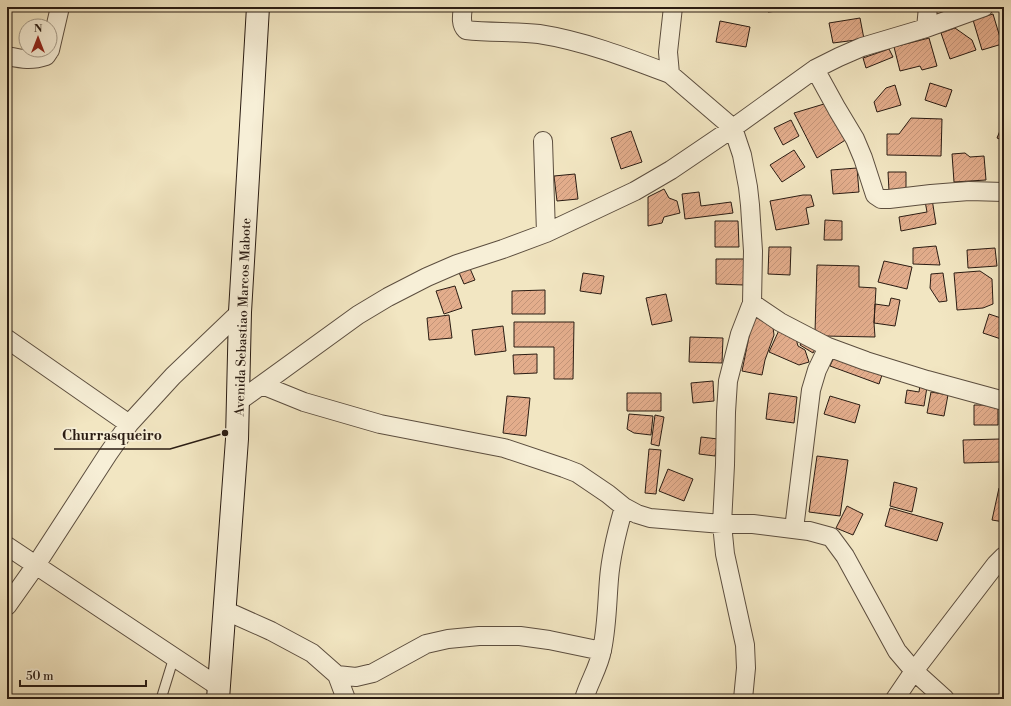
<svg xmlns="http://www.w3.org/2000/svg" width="1011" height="706" font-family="'Libre Bodoni',serif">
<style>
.building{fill:url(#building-hatch);stroke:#2a1c13}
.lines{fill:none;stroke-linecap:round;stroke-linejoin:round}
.service-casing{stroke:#5c4e3f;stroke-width:11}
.minor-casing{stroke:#5c4e3f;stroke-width:20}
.secondary-casing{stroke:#2a1c13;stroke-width:24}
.service{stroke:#f7efd7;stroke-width:9}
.minor{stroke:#f7efd7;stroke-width:18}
.secondary{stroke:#f7efd7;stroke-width:22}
.labels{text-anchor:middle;stroke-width:3.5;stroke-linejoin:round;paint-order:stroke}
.street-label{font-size:13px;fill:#2a1c13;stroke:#f7efd7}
.leader{fill:none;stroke:#2a1c13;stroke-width:1.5}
.callout-dot{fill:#2a1c13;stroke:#f7efd7;stroke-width:1.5}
.callout-label{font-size:14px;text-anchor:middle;font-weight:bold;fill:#2a1c13;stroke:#f7efd7;stroke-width:3.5;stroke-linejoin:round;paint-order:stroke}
</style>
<defs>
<pattern id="building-hatch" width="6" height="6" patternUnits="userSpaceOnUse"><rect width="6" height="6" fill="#e3ad8c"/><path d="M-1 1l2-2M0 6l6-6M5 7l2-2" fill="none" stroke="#c39478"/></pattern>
</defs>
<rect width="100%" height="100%" fill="#f2e6c2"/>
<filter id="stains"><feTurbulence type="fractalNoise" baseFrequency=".005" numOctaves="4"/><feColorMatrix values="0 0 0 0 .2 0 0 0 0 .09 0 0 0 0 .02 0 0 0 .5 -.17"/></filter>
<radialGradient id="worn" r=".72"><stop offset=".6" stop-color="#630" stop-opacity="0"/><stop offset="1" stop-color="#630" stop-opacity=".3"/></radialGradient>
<path class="building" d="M768 7H796L797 9 768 12Z
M993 14 1002 44 982 50 973 20Z
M860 18 864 39 833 43 829 23Z
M720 21 750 27 746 47 716 42Z
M955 28 972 40 976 50 950 59 941 33Z
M929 38 937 66 922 70 920 66 900 71 894 47Z
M889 49 893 57 866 68 863 58Z
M930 83 952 90 946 107 925 100Z
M895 85 901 105 877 112 874 102 886 88Z
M824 104 847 139 817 158 794 113Z
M911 118 942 119 941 156 887 155V134H899Z
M791 120 799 136 783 145 774 128Z
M1004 121V141L997 138Z
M631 131 642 162 621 169 611 138Z
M794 150 805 167 782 182 770 165Z
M965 153 970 157 984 156 986 180 954 182 952 154Z
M857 168 859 192 833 194 831 170Z
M888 172H906V191H889Z
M575 174 578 199 557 201 554 176Z
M664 189 669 198 677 201 680 213 664 217 662 223 648 226V197Z
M699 192 701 206 731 202 733 213 685 219 682 194Z
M803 195H811L814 206 806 208 809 224 776 230 770 201Z
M932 199 936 224 901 231 899 217 927 212 925 201Z
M825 220 842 221V240H824Z
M715 221H738L739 247H715Z
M936 246 940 265 913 264V248Z
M769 247H791L790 275 768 274Z
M995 248 997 266 968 268 967 250Z
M716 259H744V285L716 284Z
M884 261 912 267 907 289 878 282Z
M468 264 475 280 464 284 457 268Z
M817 265 859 266V287L876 288 874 323 875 337 824 336 815 332Z
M980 271 992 279 993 304 983 308 957 310 954 273Z
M583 273 604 276 601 294 580 291Z
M943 273 947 301 939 302 930 288 931 274Z
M455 286 462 308 444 314 436 291Z
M545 290V314H512V291Z
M666 294 672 321 652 325 646 298Z
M891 298 900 300 895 326 874 323 875 304 889 306Z
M756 311 772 320 774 335 765 360 762 375 742 371 753 317Z
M989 314 1004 319V340L983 333Z
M449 315 452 338 429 340 427 318Z
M514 322H574L573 379H554V347H514Z
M503 326 506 351 475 355 472 330Z
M780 328 795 335 798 346 805 350 809 362 799 365 769 352Z
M690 337 723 338 722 363 689 362Z
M804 338 817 346 813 353 800 345Z
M537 354V373L514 374 513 355Z
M834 357 882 375 879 384 830 366Z
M713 381 714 401 693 403 691 383Z
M920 385 927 387 924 406 905 403 907 390 919 392Z
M931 392 948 395 944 416 927 413Z
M627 393H661V411H627Z
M769 393 797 397 794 423 766 419Z
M507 396 530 398 526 436 503 433Z
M830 396 860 405 855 423 824 414Z
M974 405H998V425H974Z
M629 414 653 416 651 435 634 433 627 429Z
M655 415 664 417 659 446 651 444Z
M701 437 718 439 715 456 699 454Z
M1000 439V462L964 463 963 440Z
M649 449 661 450 656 494 645 493Z
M817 456 848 460 840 516 809 512Z
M668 469 693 479 684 501 659 491Z
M894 482 917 488 912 512 890 506Z
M999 488 1004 489V522L992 520Z
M847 506 863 514 853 535 836 528Z
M890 508 943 523 937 541 885 526Z"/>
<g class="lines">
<g class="service-casing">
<path id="service" d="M161 699 174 657"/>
</g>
<g class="minor-casing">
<path id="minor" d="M463 7C462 15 460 24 466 30 490 33 515 31 539 34 584 41 628 58 670 74
M673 7 668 52 670 74 733 128 742 155 748 187 750 205 753 251 752 303 740 334 728 381 726 412 725 465 722 524 725 554 745 645 746 668 743 699
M926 28 928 7
M50 50 60 7
M7 56C22 59 31 61 46 56L50 50
M815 69 837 109 855 139 863 158 875 195 881 199H889L931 194 969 191 1004 192
M543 141 546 233
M752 303 780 322 828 347 866 361 927 380 1004 401
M7 339 129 424
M262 385 304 402 380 424 504 448 564 468 577 473 608 494 624 507 637 514 650 518 722 524H753L809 531 831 537 845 556 897 651 914 671 945 699
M238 402 358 315 388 297 427 277 457 264 503 249 546 233 635 191 671 170 733 128 815 69 839 57 862 47 926 28 984 7
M794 529 811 390 817 370 828 347
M7 546 219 687
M7 606 36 565 108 454 129 424 173 376 240 312
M224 610 271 631 312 653 337 675 346 699
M337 675 356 677 373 673 426 644 448 639 479 636H520L549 640 602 651
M584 699C589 682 599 667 602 650 607 626 607 603 609 579 611 554 617 531 624 507
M895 699 914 671 996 564 1004 556"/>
</g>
<g class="secondary-casing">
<path id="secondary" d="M218 699 237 439 240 312 258 7"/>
</g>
<use href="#service" class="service"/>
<use href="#minor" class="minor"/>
<use href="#secondary" class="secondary"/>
</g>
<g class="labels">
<g class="street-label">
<text transform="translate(242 317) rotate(-88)" y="5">Avenida Sebastiao Marcos Mabote</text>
</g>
</g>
<path class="leader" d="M225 433L170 449H54"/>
<circle class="callout-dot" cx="225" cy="433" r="4"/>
<g class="callout-label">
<text x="112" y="440">Churrasqueiro</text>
</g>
<rect width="1011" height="706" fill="none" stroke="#f2e6c2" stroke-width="24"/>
<rect x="8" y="8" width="995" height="690" fill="none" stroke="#2a1c13" stroke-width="2"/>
<rect x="12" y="12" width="987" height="682" fill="none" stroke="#2a1c13"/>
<g transform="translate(38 38)"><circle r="19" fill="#f7efd7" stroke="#a59b89"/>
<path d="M0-3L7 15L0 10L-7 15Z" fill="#8f2418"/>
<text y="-6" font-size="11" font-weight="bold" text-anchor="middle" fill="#2a1c13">N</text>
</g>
<path d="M20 680v6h126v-6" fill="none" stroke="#2a1c13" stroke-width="2"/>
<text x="26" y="680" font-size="12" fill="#2a1c13" stroke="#f7efd7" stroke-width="3" paint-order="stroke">50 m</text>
<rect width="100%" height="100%" filter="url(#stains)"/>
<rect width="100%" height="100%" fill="url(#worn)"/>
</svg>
